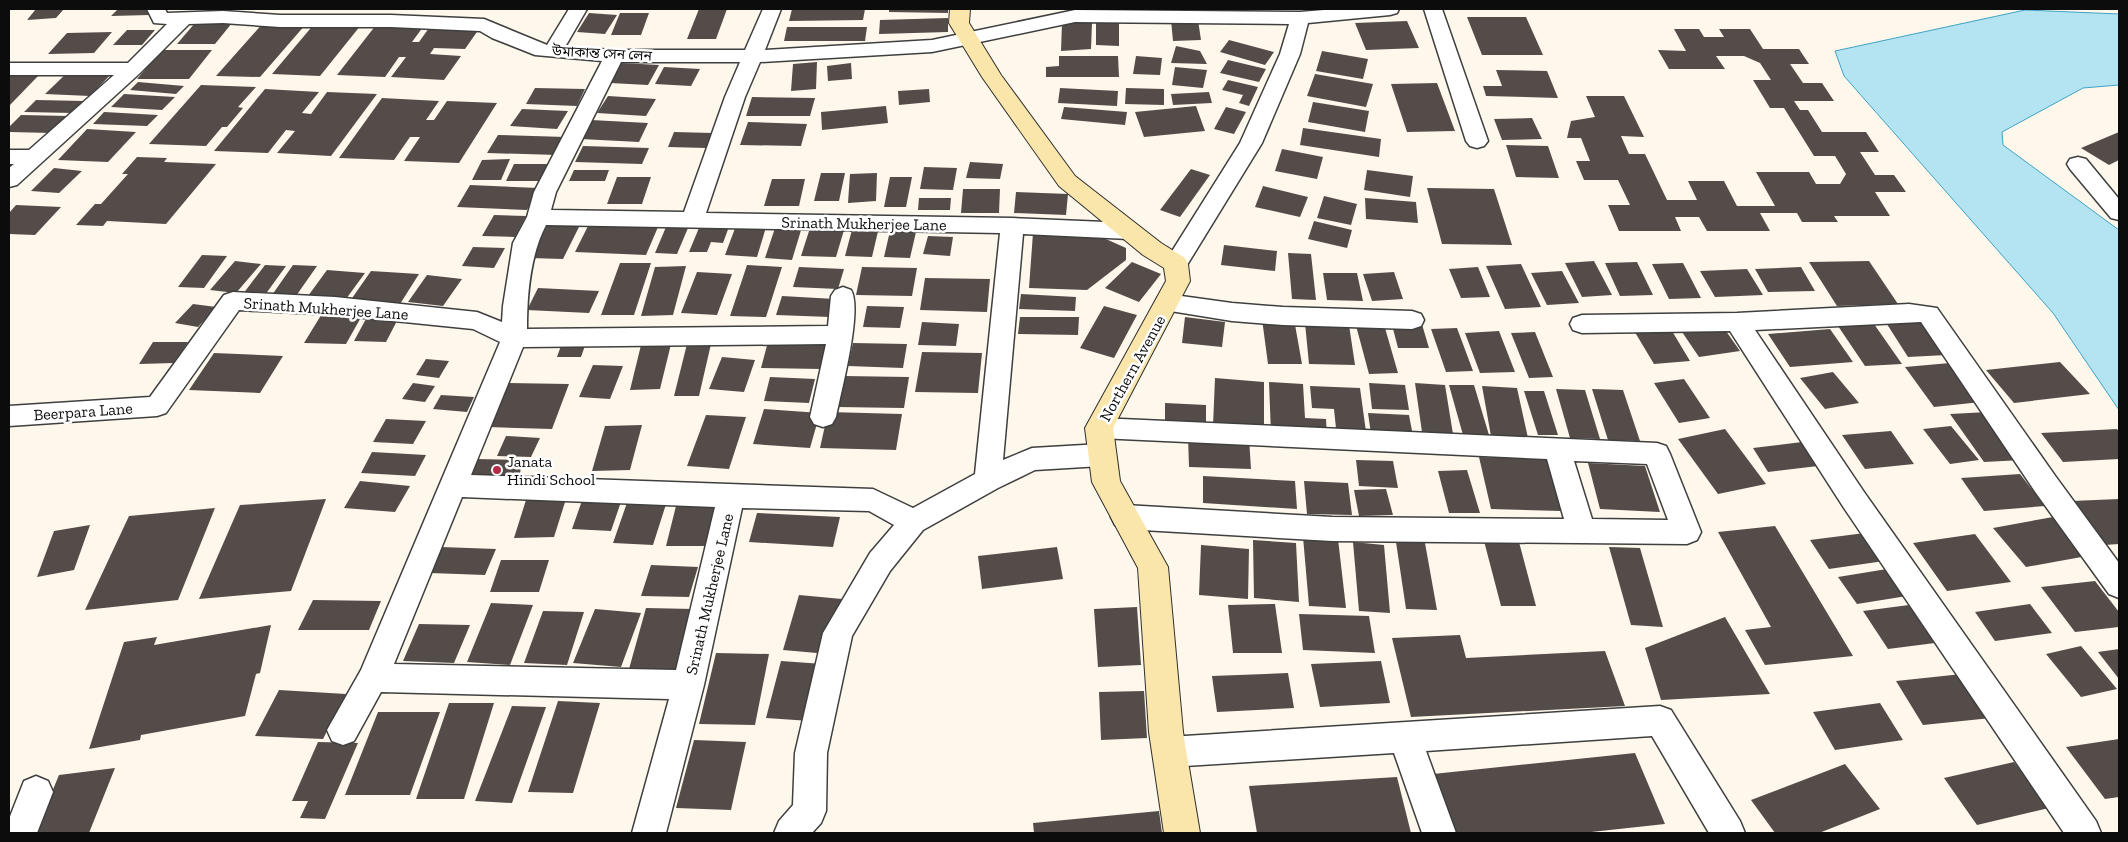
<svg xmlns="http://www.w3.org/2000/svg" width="2128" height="842" font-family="'Zilla Slab','Noto Sans Bengali',serif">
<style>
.water{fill:#b4e4f2;stroke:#40a2c4}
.building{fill:#544c49}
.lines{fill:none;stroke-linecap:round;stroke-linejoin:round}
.street-casing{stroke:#3f3f3f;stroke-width:3}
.secondary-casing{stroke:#2e2e2e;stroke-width:2}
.street{fill:#fff;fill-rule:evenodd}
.secondary{fill:#fae6ab;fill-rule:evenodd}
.poi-dot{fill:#b22e47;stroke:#fff;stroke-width:2}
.labels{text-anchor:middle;stroke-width:5;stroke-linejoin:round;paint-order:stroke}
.far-street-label{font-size:14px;fill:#0c0c0c;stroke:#fff}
.street-label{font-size:16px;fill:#0c0c0c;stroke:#fff}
.poi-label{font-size:16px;fill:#0c0c0c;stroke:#fff;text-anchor:start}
</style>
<rect width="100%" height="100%" fill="#fef8ec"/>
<path class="water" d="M2025 10 2119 14V85L2083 88 2002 132 2003 145 2119 230V410L2053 313 1844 76 1835 51Z"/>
<path class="building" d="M36 9H64L56 18 27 20Z
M118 9H154L149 15 111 16Z
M699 9H727L716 39H687Z
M792 9H865L863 20 789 21Z
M889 9H948V13L889 12Z
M589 13 617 15 605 34 577 32Z
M620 13H649L641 35H611Z
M1467 17H1526L1543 55H1482Z
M948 18V32L879 34 880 20Z
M1096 18 1119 19V46L1096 45Z
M1171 20H1198L1201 40 1173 41Z
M1407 21 1419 48 1366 50 1355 23Z
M264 22 306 24 260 77 216 76Z
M195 23H232L215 44H177Z
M315 23 361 25 320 76 272 74Z
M1062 23H1092L1091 49 1061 51Z
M376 25 423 27 412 42H419L429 28 479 29 465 49 434 48 430 54 461 56 444 80 391 77 406 57H399L385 77 337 75Z
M787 27H867L865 41H784Z
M1674 29H1699L1704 37H1724L1719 29H1750L1763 49H1799L1809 64H1790L1803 83H1822L1834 101H1794L1800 110H1808L1822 132H1866L1879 152H1860L1875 175H1894L1906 192H1875L1890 216H1834L1838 222H1802L1797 213H1760L1770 231H1707L1699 217H1675L1681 231H1619L1608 205H1630L1618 180H1584L1576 161H1590L1581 138H1567L1571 121 1595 117 1586 96H1624L1644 137 1621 136 1629 154H1645L1667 200H1697L1688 181H1724L1737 206H1775L1756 172H1809L1816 184H1840L1846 174 1835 156H1814L1784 108H1770L1753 80H1771L1760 63 1744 56H1716L1725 69H1669L1658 50 1686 51Z
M127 30H155L142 45H113Z
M112 32 94 53 48 54 67 33Z
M1229 40 1274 52 1265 65 1220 52Z
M1176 46 1200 51 1207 64 1171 63Z
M162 50H212L189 79H137Z
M1322 51 1368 59 1363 79 1316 71Z
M1059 56H1118L1119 77H1046V67L1059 66Z
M1136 56 1162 58 1160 75 1133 74Z
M1228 60 1266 69 1259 82 1220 73Z
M817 62 816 89 791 91 793 64Z
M621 63 659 65 648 85 610 83Z
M851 63 852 79 828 81 827 66Z
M664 67 700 69 691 86 655 84Z
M1175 67 1207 70 1203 88 1172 85Z
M70 70 113 72 90 96 45 94Z
M1496 70 1547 71 1558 98 1486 96 1483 86H1502Z
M1315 74 1373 84 1366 107 1307 96Z
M9 75H39L10 105H9Z
M1228 80 1258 87 1249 106 1239 103 1243 95 1222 90Z
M138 82 184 86 176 94 130 90Z
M1437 83 1455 131 1407 132 1391 84Z
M201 85 256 87 238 107 243 108 227 127H222L206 146 149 144Z
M535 88 585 89 577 106 526 104Z
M1060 88 1118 91 1117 106 1058 103Z
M1126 88 1164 89V105L1125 104Z
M265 89 319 92 302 113 311 114 327 92 377 94 331 156 277 153 295 131 286 130 268 153 214 151Z
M929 89 930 102 899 105 898 91Z
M1209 92 1212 103 1173 105 1171 94Z
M124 94 175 97 162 110 111 107Z
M608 96 656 99 646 116 597 113Z
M752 97 815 98 810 116H746Z
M382 98 439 101 426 120H434L447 101 497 103 459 163 404 161 420 137H410L394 160 339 158Z
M36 100 84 101 73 113 24 112Z
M1313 102 1369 111 1365 132 1308 122Z
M886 106 888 123 822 130 821 112Z
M1196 106 1205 131 1144 137 1135 112Z
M1064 107 1127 112 1125 125 1061 119Z
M1226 107 1246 112 1234 134 1214 129Z
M522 109 568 111 557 129 510 126Z
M104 112 158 115 147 126 93 124Z
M21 115 69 116 52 133 9 132V127Z
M1532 118 1542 139 1502 140 1494 119Z
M591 120 648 123 639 142 581 139Z
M748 122 807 124 801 146 740 145Z
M1303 128 1381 139 1379 157 1300 145Z
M87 129 136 132 108 162 58 160Z
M674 132 713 133 707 148 668 147Z
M2119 132V160L2109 165 2081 148Z
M498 135 566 137 557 155 487 153Z
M1506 145 1548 146 1559 178 1516 177Z
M583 146 649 148 642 164 575 162Z
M1282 149 1323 157 1317 179 1275 171Z
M137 157 167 158 164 162 216 164 166 224 107 221 103 226 76 225 95 204H101L128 174H122Z
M510 159 501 180H472L482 160Z
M970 162 1003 164 1000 179 966 178Z
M514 164H549L541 181H506Z
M924 167 957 168 953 190 920 189Z
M54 168 82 171 59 193 31 191Z
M1191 169 1210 175 1180 217 1160 210Z
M574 170H609L605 181H569Z
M1367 170 1413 176 1410 197 1364 190Z
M821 173H845L839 201H814Z
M877 173 876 201 848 203 850 174Z
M617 177H651L642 204H607Z
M890 177H912L906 207H884Z
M772 179H805L799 206H764Z
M470 185 539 188 527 210 457 207Z
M1263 186 1308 197 1300 217 1255 207Z
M1427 188 1494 189 1512 245 1442 244Z
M963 189H1000L999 213H961Z
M1016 192 1068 194 1066 215 1014 213Z
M1324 196 1357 204 1351 225 1317 218Z
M919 198H951L950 210H918Z
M1365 198 1416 202 1418 223 1366 219Z
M16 205 61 207 35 235 9 234V213Z
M494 215 526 216 515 237 482 236Z
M1314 221 1352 230 1347 248 1308 239Z
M701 223 730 224 723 243 711 242 707 252H689Z
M737 223 767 224 757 257 725 255Z
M548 224 580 225 563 259 530 258Z
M589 224 658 227 646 255 575 252Z
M776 225 802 227 792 260 765 258Z
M853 226 879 227 872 257 845 256Z
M666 227 688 228 677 254 655 253Z
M810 228 844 230 836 257 801 256Z
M890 231 916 232 910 258 884 257Z
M1033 233 1097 235 1126 248V260L1087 290 1029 288Z
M928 236 953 237 950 256 923 254Z
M1224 245 1277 251 1275 271 1221 265Z
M473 247 505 248 494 268 462 266Z
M1288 253 1311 254 1316 300 1292 299Z
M202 255 227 256 204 288 178 287Z
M235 261 261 264 236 293 210 290Z
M1594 261 1612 295 1582 297 1565 263Z
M1869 261 1898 304 1837 306 1809 262Z
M1132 262 1161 274 1139 302 1105 288Z
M1637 262 1653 295 1620 296 1605 263Z
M620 263H651L634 315H601Z
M1683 263 1701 298 1669 299 1652 264Z
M1521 264 1541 307 1505 309 1486 266Z
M265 265 286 266 265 295 243 294Z
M293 265 317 266 296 296 272 295Z
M747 265 782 267 766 317 730 316Z
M686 266 673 315 641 316 655 267Z
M799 267 844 269 838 289 793 287Z
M862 267 917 268 912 296 856 295Z
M1478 267 1490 297 1461 298 1449 269Z
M1801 267 1815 291 1768 292 1755 269Z
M1747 269 1763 295 1715 297 1700 271Z
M327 270 365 273 346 299 308 296Z
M371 271 419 274 400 304 350 301Z
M1562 271 1579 303 1547 305 1531 273Z
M697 272 732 274 717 315 681 313Z
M1394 272 1403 299 1372 301 1363 274Z
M1323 273H1357L1363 301 1327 300Z
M427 275 462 279 443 306 408 302Z
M925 278 990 279 987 312 920 310Z
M538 288 599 291 589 313 527 310Z
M1021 294 1076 297 1075 311 1019 309Z
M782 296 835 299 830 317 776 315Z
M193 304 216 307 198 327 175 323Z
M867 306 904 307 900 328 863 327Z
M1104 306 1137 315 1114 358 1080 348Z
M323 312H364L346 344 304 343Z
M367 317H399L386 342 354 341Z
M1020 317H1079L1078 335 1018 334Z
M1185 317 1225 322 1222 347 1182 343Z
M1920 317 1946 355 1908 357 1883 318Z
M1262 319H1294L1302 364H1268Z
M1383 321 1398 373 1369 374 1355 322Z
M1391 321H1421L1429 348H1398Z
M922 322 959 324 956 346 918 345Z
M1305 323 1349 325 1355 365 1309 364Z
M1721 324 1740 351 1699 357 1680 329Z
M1874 324 1902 364 1865 366 1838 326Z
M1669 326 1690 361 1654 364 1633 329Z
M1457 328 1473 371 1446 372 1431 329Z
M1830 329 1853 362 1790 367 1768 334Z
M1499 331 1515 372 1480 373 1465 333Z
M1535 332 1553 377 1529 378 1511 333Z
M769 338 828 339 821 369 761 368Z
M563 340H587L581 357H557Z
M672 340 660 389 630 390 642 341Z
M153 342H188L174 363 139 364Z
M853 343 907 344 903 368 848 366Z
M687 344H711L699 396H674Z
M922 352 982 353 978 393 915 392Z
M214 353 283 356 260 393 189 390Z
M722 357 755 360 744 392 709 389Z
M426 359 449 361 439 378 416 375Z
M2060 362 2090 394 2014 403 1986 370Z
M1950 363 1981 402 1934 407 1905 367Z
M593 365 623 366 610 399 579 397Z
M1833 372 1859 403 1825 409 1800 378Z
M844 376 909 377 904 408 837 407Z
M770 377 815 379 809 403 764 401Z
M1215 378 1264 382V430L1213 426Z
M1684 379 1710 418 1679 423 1654 383Z
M1269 382 1303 384 1305 418 1326 419 1327 437 1271 434Z
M413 383 435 386 425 402 402 399Z
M507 383 569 384 552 429 488 427Z
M1369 383 1405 385 1409 410 1372 409Z
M1415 383 1445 385 1453 434 1422 432Z
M1449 385H1474L1489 435H1463Z
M1310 386 1360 388 1367 439 1337 438 1334 409 1312 408Z
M1482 386 1517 388 1528 438 1491 436Z
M1556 389 1585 390 1600 439 1570 438Z
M1592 389 1623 390 1640 441 1608 440Z
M1524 391H1544L1558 435H1538Z
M441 395 474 397 467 412 433 409Z
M1165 403 1206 405V422L1165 420Z
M764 409 820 413 810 448 753 444Z
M828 412 902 414 896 450 820 448Z
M1988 412 2022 460 1984 462 1950 414Z
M1368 413 1409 415 1413 436 1371 434Z
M706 415 746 417 729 469 687 466Z
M386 419 426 421 413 444 373 442Z
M642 425 630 470 592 471 605 426Z
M1951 426 1979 460 1950 464 1923 429Z
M1725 429 1766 484 1718 494 1678 439Z
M2117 429 2119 432V459L2063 462 2041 433Z
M1891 431 1914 464 1865 469 1842 435Z
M506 436 540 438 531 457 497 456Z
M1188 436 1249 438 1251 469 1189 467Z
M1802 442 1818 466 1768 472 1753 448Z
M372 452 426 455 415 476 361 473Z
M1479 457 1547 459 1561 511 1491 509Z
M477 459 522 460 519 481 470 482Z
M1356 460 1393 461 1398 488 1359 486Z
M1588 463 1645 466 1660 512 1600 509Z
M1467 470 1480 513H1449L1438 471Z
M2020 474 2045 506 1984 511 1961 478Z
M1203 476 1295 481 1297 509 1203 503Z
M360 481 410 486 395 512 344 508Z
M1304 481 1348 483 1352 515 1307 514Z
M1386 489 1393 515 1359 516 1354 490Z
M584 495 623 496 611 531 572 529Z
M629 497 668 498 653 545 613 543Z
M326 499 291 591 199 599 240 505Z
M566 499 554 537 514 538 526 500Z
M2119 499V544L2104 545 2072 501Z
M677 502H724L713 546H666Z
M215 508 178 600 85 610 129 516Z
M757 513 840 517 833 547 749 542Z
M2053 517 2087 556 2026 567 1993 528Z
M90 525 74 570 37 577 54 531Z
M1775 526 1853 656 1765 665 1745 630 1771 627 1718 532Z
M1865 533 1884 561 1829 569 1810 540Z
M1975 534 2011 582 1947 591 1913 543Z
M1303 537 1338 539 1346 608 1309 606Z
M1253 540 1296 543 1299 602 1254 598Z
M1484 541 1519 542 1536 606H1501Z
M1353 542 1384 545 1390 613 1359 611Z
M1396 542 1425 543 1437 610 1406 609Z
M1201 545 1249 549 1248 599 1199 595Z
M441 547 496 549 485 575 430 573Z
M1057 547 1063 579 982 589 978 556Z
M1609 547 1640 548 1663 627 1631 625Z
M501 560H549L539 592H490Z
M651 565 698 567 689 597 641 596Z
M1887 569 1907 596 1857 604 1838 577Z
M2095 581 2119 612V627L2075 632 2041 587Z
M799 595 842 599 828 654 783 650Z
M313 600 381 601 369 630H298Z
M491 603 533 605 510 665 467 662Z
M1275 604 1282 653H1233L1228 605Z
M2030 604 2052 633 1995 641 1975 612Z
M1909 605 1935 643 1888 649 1863 611Z
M1137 607 1141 665 1098 667 1094 609Z
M646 608 694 609 679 670 629 669Z
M595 609 641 613 621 667 573 663Z
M543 611 584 612 567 665 524 663Z
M1299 614 1369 616 1375 653 1303 650Z
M1725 617 1770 694 1661 700 1645 648Z
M419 624 470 625 454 663 403 661Z
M271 625 260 673 256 674 245 716 141 735 140 740 89 749 124 642 157 637 154 645Z
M1460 635 1466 658 1605 651 1625 706 1411 717 1392 638Z
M2081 646 2117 689 2081 697 2046 654Z
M2119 649V679L2098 652Z
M716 653 769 654 755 725 699 724Z
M781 661 823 664 810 721 766 718Z
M1381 661 1390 703 1320 707 1311 664Z
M1288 673 1294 708 1217 712 1212 676Z
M1962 674 1991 718 1923 725 1896 681Z
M279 690 346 694 323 739 255 736Z
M1144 691 1147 738 1101 740 1099 692Z
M558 701 600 703 573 793 528 792Z
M449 703H494L464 799H416Z
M1880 703 1903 740 1835 750 1813 712Z
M512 706 546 707 512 803 475 801Z
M378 712H440L410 795H345Z
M2119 739V797L2105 799 2066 747Z
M694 740 746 742 731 810 676 808Z
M318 742 358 743 325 819 300 818 308 801H292Z
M1635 753 1665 824 1582 833H1451L1433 774Z
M2014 762 2049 808 1977 825 1944 778Z
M1845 764 1880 809 1819 833H1775L1751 800Z
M115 768 89 833H35L59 775Z
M1397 777 1411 833H1257L1249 786Z
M1159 811 1162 833H1034L1033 823Z"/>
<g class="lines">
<g class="street-casing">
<path id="street" d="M147 9H165L167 13 223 11 280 15H391L484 19 547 45 569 9H587L565 47 614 50H745L763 9H781L765 50 932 40 1075 10 1300 12 1336 9H1399L1397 13 1390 15 1308 23 1300 54 1262 143 1184 270 1176 272 1168 270 1164 264 1240 143 1280 54 1289 24 1075 22 932 52 760 62 745 97 706 213 1012 218 1129 223 1137 226 1140 231 1137 236 1129 239 1023 234 1003 460 1032 448 1101 444 1110 447 1114 455 1110 463 1101 466 1035 470 998 488 923 530 890 571 852 636 827 753 826 811 821 823 812 833H774L779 821 793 805 795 753 823 633 870 553 894 525 869 511 742 508 704 685 666 833H632L669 699 381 692 354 741 343 745 332 741 327 730 361 670 500 342 473 329 335 315 239 310 166 413 157 416 9 426V406L150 397 224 295 233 292 335 297 477 312 502 322 503 306 513 243 527 217 534 192 602 61 535 55 492 38 480 31 391 27H280L223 23 189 24 140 73 17 185 9 187V168L14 164H9V150H29L114 75H9V63H128L167 24 154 23ZM621 62H740L725 97 684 212 551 210 556 192ZM546 225 1000 233 975 474 913 508 873 489 471 475 523 347 826 344 810 417 814 424 823 427 832 424 836 417C841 392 863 309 851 290L843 287 835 290 831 296 828 326 527 329C527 294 530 256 546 225ZM462 497 715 507 676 670 394 664Z
M1424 9H1442L1488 141 1484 146 1477 148 1470 146 1466 141Z
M2078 157 2086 159 2119 199V220L2111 218 2070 169 2067 164 2070 159Z
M1167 294 1232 303 1283 307 1412 311 1421 314 1424 320 1421 326 1412 329 1283 325 1232 321 1158 309 1155 303 1158 297Z
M1909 304 1937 308 2056 477 2119 563V598L2109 594 2036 493 1921 322 1755 330 1864 492 2096 821 2101 833H2064L1844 508 1730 331 1582 333 1573 330 1570 324 1573 318 1582 315 1737 313Z
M1099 418 1657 443 1666 446 1670 454 1701 532 1697 540 1687 544 1332 541 1125 529 1115 525 1111 517 1115 509 1125 505 1332 517 1564 519 1547 459 1099 438 1090 435 1086 428 1090 421ZM1574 461 1647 464 1668 520 1592 519Z
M1660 706 1671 710 1740 821 1745 833H1709L1652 736 1426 751 1456 833H1422L1394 753 1169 767 1158 763 1153 752 1158 741 1169 737Z
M36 776 48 781 53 792 37 833H9V819L24 781Z"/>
</g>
<g class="secondary-casing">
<path id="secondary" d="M950 9H970L969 23 1001 75 1075 176 1161 243 1185 258 1188 264 1190 281 1113 428 1120 481 1168 567 1183 732 1200 833H1164L1149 732 1138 568 1092 482 1085 428 1166 281 1164 268 1143 255 1059 186 982 77 949 23Z"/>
</g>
<use href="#street" class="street"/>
<use href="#secondary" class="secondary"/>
</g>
<circle class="poi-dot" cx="497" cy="470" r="5"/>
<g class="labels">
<g class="far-street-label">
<text transform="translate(602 53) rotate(3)" y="5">উমাকান্ত সেন লেন</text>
</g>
<g class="street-label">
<text transform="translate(864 223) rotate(1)" y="6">Srinath Mukherjee Lane</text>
<text transform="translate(326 308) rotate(4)" y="6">Srinath Mukherjee Lane</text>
<text transform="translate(1132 368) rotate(-61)" y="6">Northern Avenue</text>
<text transform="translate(83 411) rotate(-4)" y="6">Beerpara Lane</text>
<text transform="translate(709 594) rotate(-77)" y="6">Srinath Mukherjee Lane</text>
</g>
<g class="poi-label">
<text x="507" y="467">Janata<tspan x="507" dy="18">Hindi School</tspan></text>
</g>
</g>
<rect width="2128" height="842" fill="none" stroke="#0c0c0c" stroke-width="20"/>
</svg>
